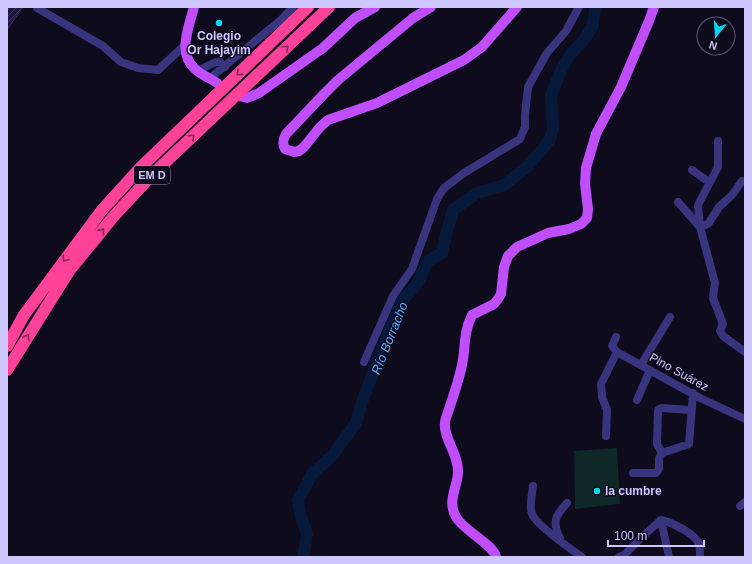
<svg xmlns="http://www.w3.org/2000/svg" width="752" height="564" font-family="Helvetica,sans-serif">
<style>
.grass{fill:#0e2727}
.lines{fill:none;stroke-linecap:round;stroke-linejoin:round}
.river{stroke:#07193a;stroke-width:12}
.building{fill:url(#building-hatch);stroke:#36286b}
.minor{stroke:#38347e;stroke-width:8}
.major{stroke:#c04eff;stroke-width:10}
.highway{stroke:#ff4299;stroke-width:12}
.oneway{stroke:#86265b}
.poi-dot{fill:#00d5f2;stroke:#0e0b1d;stroke-width:1.5}
.labels{text-anchor:middle;stroke-width:3;stroke-linejoin:round;paint-order:stroke}
.shield{fill:#0e0b1d;stroke:#948fbb;stroke-width:1}
.shield-label{font-size:11px;font-weight:bold;fill:#cec7ff}
.poi-label{font-size:12px;font-weight:bold;fill:#cec7ff;stroke:#0e0b1d}
.street-label{font-size:12px;fill:#cec7ff;stroke:#0e0b1d}
.water-label{font-size:13px;font-style:italic;fill:#55adff;stroke:#0e0b1d}
</style>
<defs>
<pattern id="building-hatch" width="6" height="6" patternUnits="userSpaceOnUse"><rect width="6" height="6" fill="#1f163e"/><path d="M-1 1l2-2M0 6l6-6M5 7l2-2" fill="none" stroke="#3e365b"/></pattern>
</defs>
<rect width="100%" height="100%" fill="#0e0b1d"/>
<path class="grass" d="M617 448 620 504 575 509 574 451Z"/>
<g class="lines">
<path class="river" d="M303 557 307 534 301 517 298 500 312 474 333 455 356 423 364 396 401 302 418 283 428 261 442 253 447 231 453 210 477 193 504 185 527 167 550 140 553 128 551 95 561 70 570 55 584 40 593 25 595 7"/>
</g>
<path class="building" d="M7 7H23L7 30Z"/>
<g class="lines">
<path class="minor" d="M37 8 103 46 121 62 138 68 158 70 185 45
M197 71 216 62H220L225 67
M210 78 282 19 293 7
M718 141V167L698 205 700 227 715 283 713 298 723 324 720 331 723 336 745 352
M692 170 709 182
M678 202 700 227 708 224 719 207 732 195 742 181
M616 337 612 346 617 352 700 398 745 419
M364 362 393 296 412 269 437 199 444 188 464 173 520 139 525 127V115L528 87 547 53 566 31 579 7
M641 365 670 317
M637 400 650 370
M606 436 607 410 602 397 601 384 617 352
M662 453 657 444 658 411 659 409 662 408 691 410
M633 473H656L659 469V458L662 453 689 444 693 393
M533 486C532 494 529 507 532 514 536 525 572 550 582 557
M740 506 745 502
M661 520 669 557
M560 538C552 522 555 516 567 503
M619 557 625 554 644 535 661 520C671 522 696 534 699 544 700 548 700 553 700 557"/>
<path class="major" d="M194 7C189 27 177 53 195 69 201 75 210 78 217 83
M431 7 413 18 338 80 324 94 286 134C283 139 282 143 285 149L294 152 299 151 304 147 320 127 328 120 377 103 464 60 482 47 517 7
M239 96 247 98 259 93 323 48 355 18 375 7
M496 557C494 545 463 530 456 517 447 501 457 488 458 473 459 454 443 438 445 423 445 419 448 413 449 409 454 394 459 380 462 365 466 346 463 334 472 315L494 304 498 299 501 294 504 267 508 256 517 247 548 233 569 229 581 224 587 218 588 209 585 184 586 168 596 134 621 87 649 21 654 7"/>
<path class="highway" d="M7 346 24 315 102 210 141 167 308 7
M7 370 69 271 113 217 153 174 329 7"/>
</g>
<defs><path id="oneway-chevron" d="M-2-3.5L2.5 0L-2 3.5" fill="none" stroke-width="1.6" stroke-linecap="round" stroke-linejoin="round"/></defs>
<g class="oneway">
<use href="#oneway-chevron" transform="translate(286 48) rotate(-43)"/>
<use href="#oneway-chevron" transform="translate(239 73) rotate(136)"/>
<use href="#oneway-chevron" transform="translate(192 137) rotate(-43)"/>
<use href="#oneway-chevron" transform="translate(102 231) rotate(-51)"/>
<use href="#oneway-chevron" transform="translate(65 259) rotate(126)"/>
<use href="#oneway-chevron" transform="translate(27 337) rotate(-59)"/>
</g>
<g class="poi-dot">
<circle cx="219" cy="23" r="4"/>
<circle cx="597" cy="491" r="4"/>
</g>
<g class="labels">
<rect class="shield" x="134" y="166" width="36" height="18" rx="3"/>
<g class="shield-label">
<text x="152" y="179">EM D</text>
</g>
<g class="poi-label">
<text x="219" y="40">Colegio<tspan x="219" dy="14">Or Hajayim</tspan></text>
<text x="605" y="495" text-anchor="start">la cumbre</text>
</g>
<g class="street-label">
<text transform="translate(679 372) rotate(29)" y="4">Pino Suárez</text>
</g>
<g class="water-label">
<text transform="translate(389 338) rotate(-68)" y="5">Río Borracho</text>
</g>
</g>
<rect width="752" height="564" fill="none" stroke="#cec7ff" stroke-width="16"/>
<g transform="translate(716 36) rotate(197)"><circle r="19" fill="#0e0b1d" stroke="#5b5677"/>
<path d="M0-3L7 15L0 10L-7 15Z" fill="#00d5f2"/>
<text y="-6" font-size="11" font-weight="bold" text-anchor="middle" fill="#cec7ff">N</text>
</g>
<path d="M608 540v6h96v-6" fill="none" stroke="#cec7ff" stroke-width="2"/>
<text x="614" y="540" font-size="12" fill="#cec7ff" stroke="#0e0b1d" stroke-width="3" paint-order="stroke">100 m</text>
</svg>
